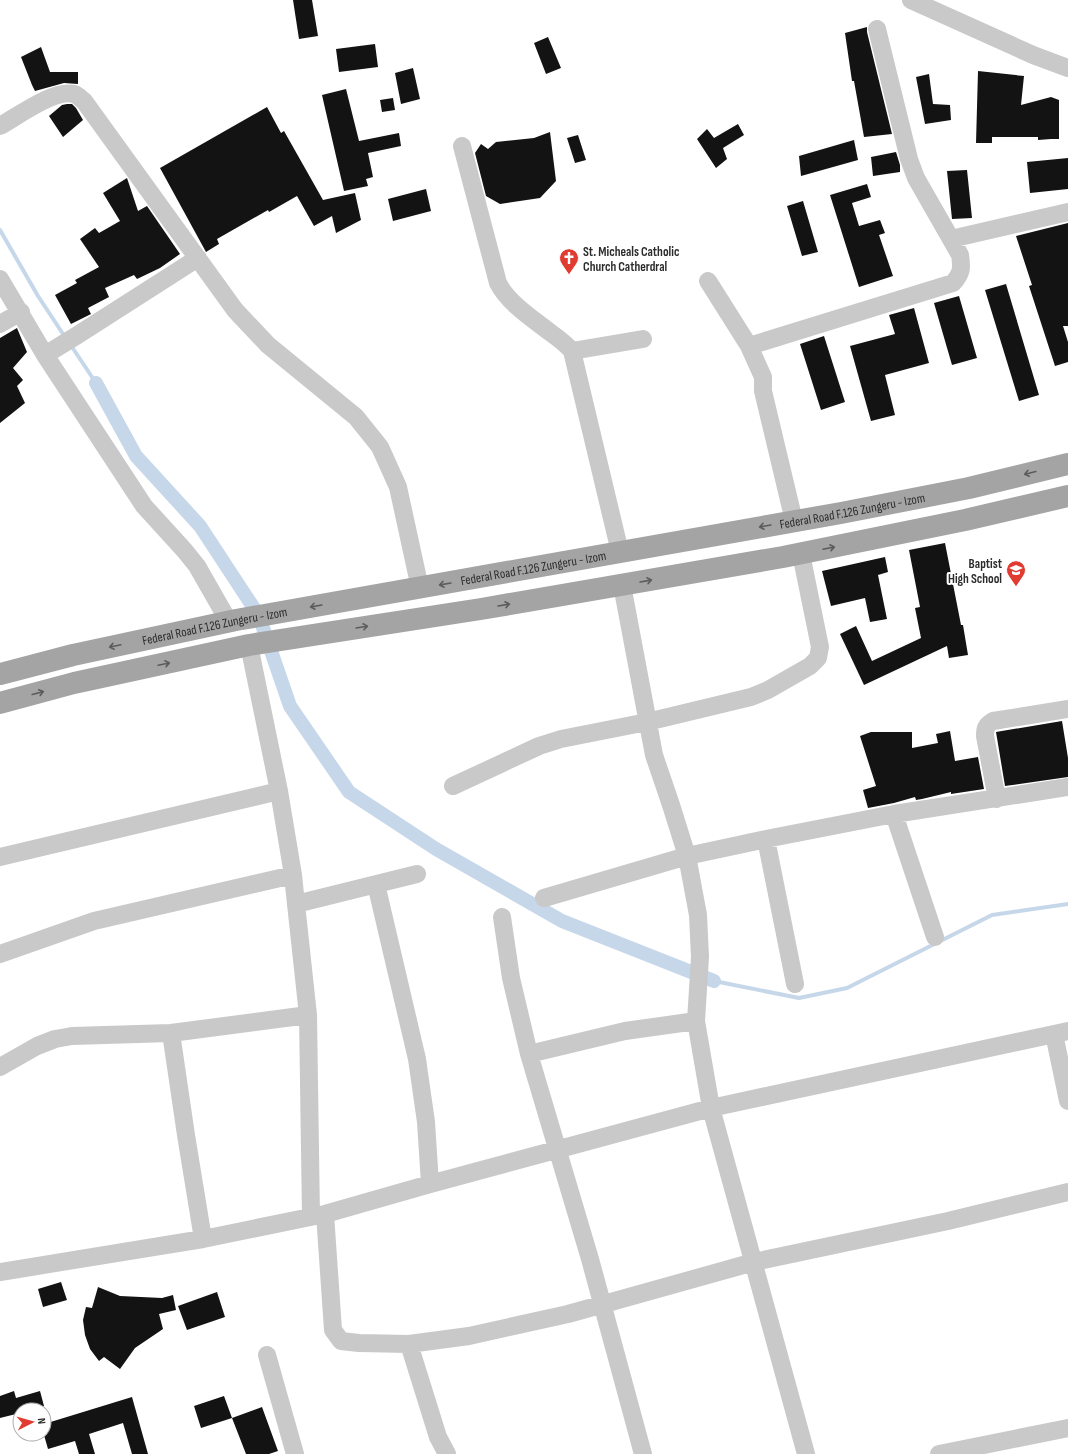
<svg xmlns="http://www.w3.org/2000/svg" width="1068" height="1454" font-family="'Sofia Sans Condensed',sans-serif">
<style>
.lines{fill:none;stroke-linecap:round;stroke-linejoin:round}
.stream{stroke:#c6d7ea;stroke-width:4}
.canal{stroke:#c6d7ea;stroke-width:14}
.building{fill:#131313}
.minor{stroke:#c9c9c9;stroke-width:18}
.major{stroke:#a4a4a4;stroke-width:22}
.oneway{stroke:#5c5c5c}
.labels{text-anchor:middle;stroke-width:4;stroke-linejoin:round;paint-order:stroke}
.poi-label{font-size:13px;font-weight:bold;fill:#2c2c2c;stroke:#fff;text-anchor:start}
.street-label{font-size:13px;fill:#2c2c2c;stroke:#fff}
</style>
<rect width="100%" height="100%" fill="#fff"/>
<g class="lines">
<path class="stream" d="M0 230 38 296 65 337
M70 344 96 383
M714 981 799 998 847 988 992 915 1068 904"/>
<path class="canal" d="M96 383 136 456 200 526 259 616 290 706 349 792 436 849 562 921 714 981"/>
</g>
<path class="building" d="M293 0H312L318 36 299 39Z
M867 27V32L892 134 864 137 854 81H852L845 33Z
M548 37 561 68 546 74 534 43Z
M375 44 378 67 339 72 336 49Z
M41 47 50 72H78V84L64 83 35 91 32 85 21 57Z
M413 68 420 99 401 104 395 73Z
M978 71 1024 76 1021 105 1051 97 1059 100V139H1051L1038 140V137H992V143H976Z
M929 74 933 104 950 105 951 120 925 124 916 77Z
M346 89 359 141 399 133 401 146 368 153 373 177 366 179 368 186 344 191 322 95Z
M393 98 395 110 382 112 380 100Z
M67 104H72L76 108 83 120 63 137 49 116 62 105Z
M267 107 281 133 284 131 323 200 355 193 361 220 336 233 332 216 314 226 297 196 269 212 268 210 217 239 219 244 206 252 160 168Z
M738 124 744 135 723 148 727 159 716 168 697 139 707 129 714 138Z
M550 132 556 181 540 198 500 204 486 196 475 153 481 144 488 149 496 142 534 138Z
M578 135 586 160 575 163 567 138Z
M854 140 858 160 801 176 799 156Z
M896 152 900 165V172L873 176 871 157Z
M1068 158V189L1030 193 1027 162Z
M967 170 972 218 952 219 947 171Z
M127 178 138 211 147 206 180 254 160 268 137 279 134 275 105 288 109 297 88 308 91 314 71 324 55 295 77 283 75 280 99 267 80 239 95 228 99 233 120 221 103 193Z
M867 184 871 197 852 203 859 226 880 220 885 233 879 235 893 276 859 287 830 195Z
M426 189 431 211 393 221 388 199Z
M803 201 818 252 802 256 787 206Z
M1068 223V326H1063L1068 342V362L1055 366 1029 286 1032 285 1016 236Z
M1006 284 1039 395 1019 401 985 290Z
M959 296 977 358 952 365 934 303Z
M914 308 929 363 885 375 895 415 871 421 850 346 895 334 889 315Z
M17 328 27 352 13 368 23 380 17 386 25 403 0 423V338Z
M824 336 845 402 821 410 800 344Z
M945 543 961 625H963L968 655 949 658 947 646 864 685 840 634 856 626 872 661 921 638 915 608 920 607 909 550Z
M885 557 888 572 878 575 887 619 870 622 865 598 831 606 822 571Z
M1062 721 1068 758V777L1005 786 996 732Z
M950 731 955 761 978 757 984 789 951 794V792L922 799 916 800 915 797 894 803 868 808 863 790 876 786 860 736 871 732H912V748L938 743 936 734Z
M61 1282 67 1300 43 1307 38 1289Z
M98 1287 120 1296 162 1298 173 1295 176 1310 159 1314 163 1329 135 1348 120 1369 104 1357 99 1361 90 1349 85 1335 83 1320 86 1307 92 1308Z
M217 1292 225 1317 187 1330 178 1306Z
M14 1391 16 1398 40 1391 44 1406 30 1410H20V1413L0 1418V1396Z
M224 1396 232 1418 201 1428 194 1406Z
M132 1397 148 1454H132L123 1423 89 1434 95 1454H79L75 1441 48 1449 44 1435V1424Z
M262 1407 278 1451 269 1454H246L232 1418Z"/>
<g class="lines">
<path class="minor" d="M911 0 1033 55 1068 68
M0 126C18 116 54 89 74 94 78 95 81 99 84 101L235 310 268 345 356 417 380 447 398 487 420 588
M462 146 498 283C508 303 533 319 551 333 558 338 566 344 572 351L620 552
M951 239 1068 212
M0 279 45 355 144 506 185 551 197 566 229 622
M708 281 749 346 763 377V391L794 521
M0 324 21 312
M749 346 953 283C962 273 962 268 960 255L916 178 909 159 877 29
M572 351 643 339
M45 355 76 336 198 258
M622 585 654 755 671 805 687 856 698 915 700 957 696 1021 711 1108 806 1454
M249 645 279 791 293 875 296 904 308 1015 311 1217
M453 786 539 746 561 739 647 722 751 697 768 690 810 666 818 658 820 647 801 554
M997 799 985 736C985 728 986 725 993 721L1068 709
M894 814 935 937
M766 839 795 984
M0 857 279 791
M376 884 417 1059 426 1122 430 1184
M544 898 687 856 766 839 894 814 1068 787
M296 904 417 874
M502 917 511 978 529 1054 590 1259 643 1454
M0 954 94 921 293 875
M171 1033 186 1135 203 1239
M1054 1034 1068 1101
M529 1054 625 1031 696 1021
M0 1067 37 1046 55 1039 72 1036 171 1033 308 1015
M325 1214 333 1330 341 1341 359 1343 409 1344 469 1336 568 1314 754 1262 948 1221 1068 1192
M0 1272 203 1239 325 1214 430 1184 711 1108 1068 1031
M409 1344 438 1437 447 1454
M267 1355 295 1454
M939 1454 1068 1428"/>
<g class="major">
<path id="s1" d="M0 674 73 655 236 620 841 513 969 488 1068 464"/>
<path d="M0 703 74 683 249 645 481 609 783 557 965 520 1068 496"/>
</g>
</g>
<defs><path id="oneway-shaft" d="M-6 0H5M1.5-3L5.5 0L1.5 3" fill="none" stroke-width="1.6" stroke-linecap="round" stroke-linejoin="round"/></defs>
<g class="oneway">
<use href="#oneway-shaft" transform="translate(1030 473) rotate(166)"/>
<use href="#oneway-shaft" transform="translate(765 526) rotate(170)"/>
<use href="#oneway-shaft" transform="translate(829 548) rotate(-12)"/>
<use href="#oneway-shaft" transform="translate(646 581) rotate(-10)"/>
<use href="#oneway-shaft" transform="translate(445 584) rotate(170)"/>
<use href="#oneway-shaft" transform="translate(504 605) rotate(-10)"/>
<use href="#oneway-shaft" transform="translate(316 606) rotate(170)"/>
<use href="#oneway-shaft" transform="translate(362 627) rotate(-9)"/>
<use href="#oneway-shaft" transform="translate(115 646) rotate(168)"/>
<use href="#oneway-shaft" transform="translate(164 664) rotate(-12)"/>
<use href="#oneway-shaft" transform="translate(38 693) rotate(-15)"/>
</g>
<defs>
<g id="church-pin" transform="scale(1)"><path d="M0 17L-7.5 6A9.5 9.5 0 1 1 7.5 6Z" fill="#e03c32" stroke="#fff"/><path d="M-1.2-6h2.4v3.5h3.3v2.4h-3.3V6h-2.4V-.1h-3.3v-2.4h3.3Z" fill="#fff"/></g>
<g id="school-pin" transform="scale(1)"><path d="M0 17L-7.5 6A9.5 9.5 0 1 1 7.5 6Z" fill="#e03c32" stroke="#fff"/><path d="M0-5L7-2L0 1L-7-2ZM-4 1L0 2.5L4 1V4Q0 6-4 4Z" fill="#fff"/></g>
</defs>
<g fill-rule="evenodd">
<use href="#church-pin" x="569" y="258"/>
<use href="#school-pin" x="1016" y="570"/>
</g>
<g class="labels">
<g class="poi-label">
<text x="583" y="256">St. Micheals Catholic<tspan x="583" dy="15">Church Catherdral</tspan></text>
<text x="1002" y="568" text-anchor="end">Baptist<tspan x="1002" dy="15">High School</tspan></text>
</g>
<g class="street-label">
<text dy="5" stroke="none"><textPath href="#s1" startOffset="868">Federal Road F.126 Zungeru - Izom</textPath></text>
<text dy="5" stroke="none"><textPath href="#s1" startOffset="544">Federal Road F.126 Zungeru - Izom</textPath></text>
<text dy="5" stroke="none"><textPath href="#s1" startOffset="220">Federal Road F.126 Zungeru - Izom</textPath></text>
</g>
</g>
<g transform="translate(32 1422) rotate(84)"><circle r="19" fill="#ffffff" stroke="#ababab"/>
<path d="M0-3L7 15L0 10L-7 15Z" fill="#e03c32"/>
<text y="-6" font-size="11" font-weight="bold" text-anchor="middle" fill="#2c2c2c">N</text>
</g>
</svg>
